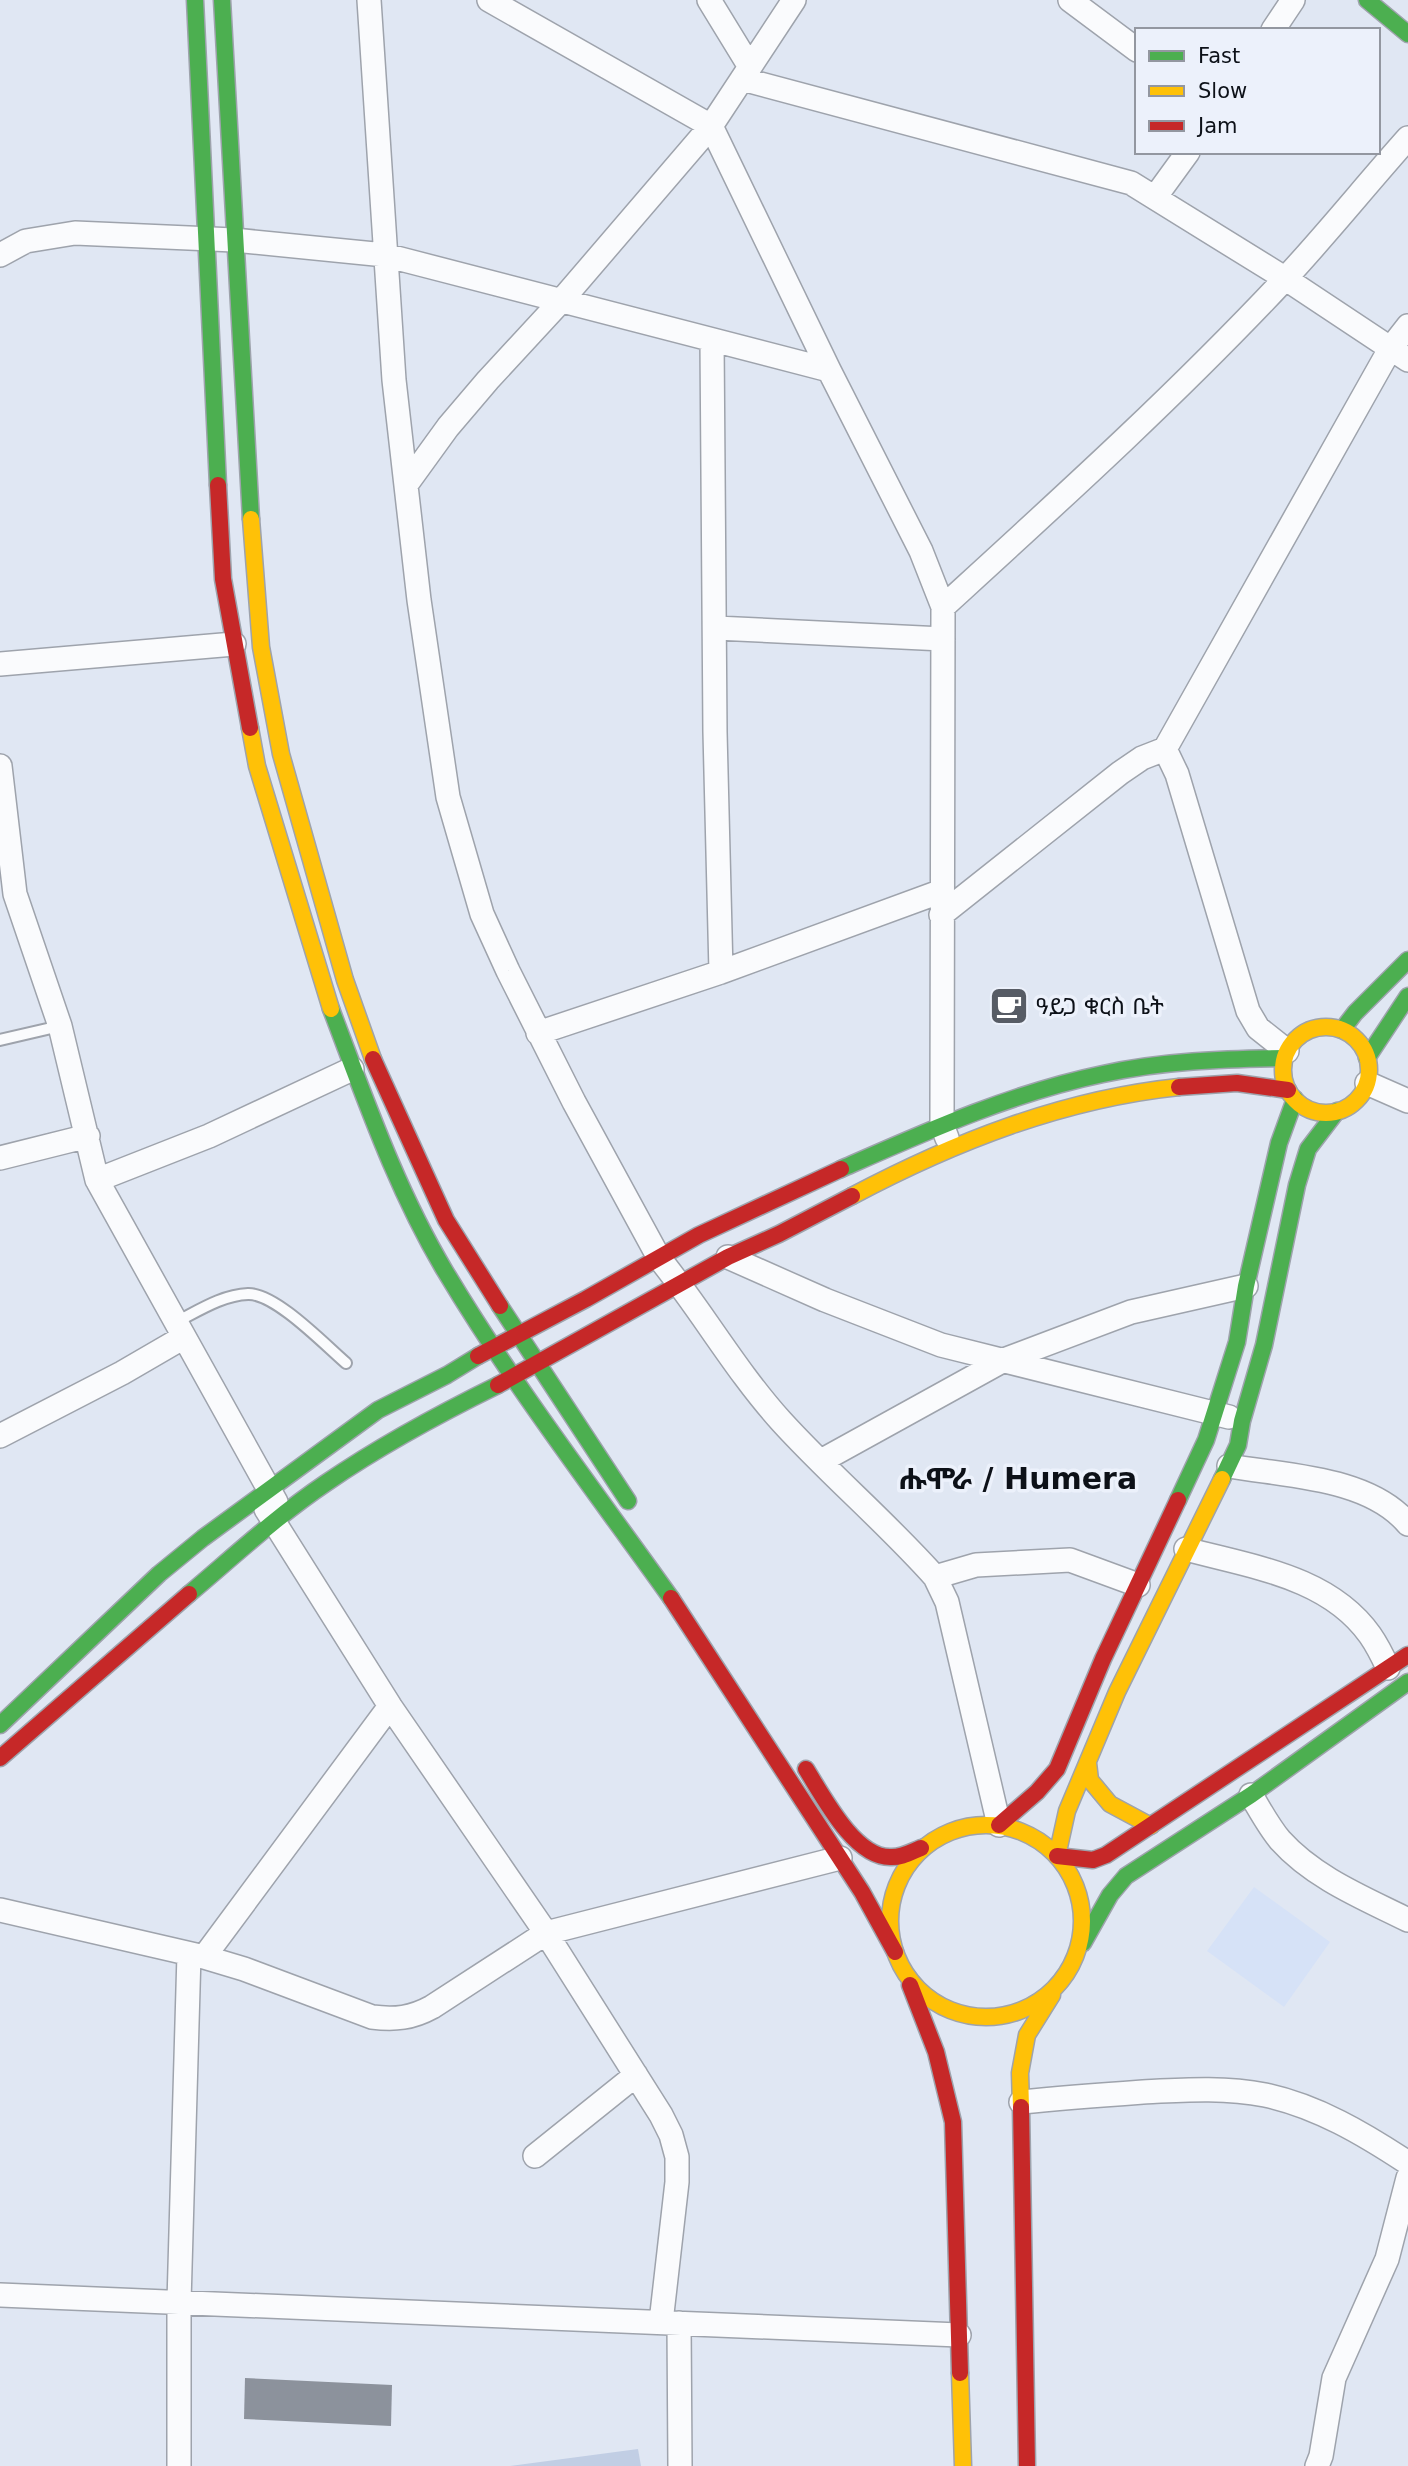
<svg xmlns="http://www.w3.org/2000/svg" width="1408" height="2466" font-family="'DejaVu Sans','Noto Sans Ethiopic',sans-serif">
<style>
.built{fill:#d6e2f7}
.green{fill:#c1cee4}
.building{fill:#8c929c}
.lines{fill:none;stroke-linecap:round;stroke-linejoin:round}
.lane-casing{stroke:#9ea3ac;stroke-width:14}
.street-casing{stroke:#9ea3ac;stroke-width:26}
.fast-casing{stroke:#9ea3ac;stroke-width:19}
.slow-casing{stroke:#9ea3ac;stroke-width:19}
.jam-casing{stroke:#9ea3ac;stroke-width:19}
.lane{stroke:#fafbfd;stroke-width:10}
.street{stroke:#fafbfd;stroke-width:23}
.fast{stroke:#4caf50;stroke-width:16}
.slow{stroke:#ffc107;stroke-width:16}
.jam{stroke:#c62828;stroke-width:16}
.labels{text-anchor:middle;stroke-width:7;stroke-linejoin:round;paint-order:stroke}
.poi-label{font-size:23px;fill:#0d1118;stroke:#ecf1fb;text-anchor:start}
.district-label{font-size:30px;font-weight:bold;fill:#0d1118;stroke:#ecf1fb}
</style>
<rect width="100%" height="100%" fill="#e0e7f3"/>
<path class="built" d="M1254 1887 1330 1942 1284 2007 1207 1951Z"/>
<path class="green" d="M638 2449 641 2466H510Z"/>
<path class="building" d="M245 2378 392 2385 391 2426 244 2419Z"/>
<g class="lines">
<g class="lane-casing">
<path id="lane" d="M0 1040 60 1026
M176 1322C198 1311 222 1295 248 1294 275 1293 324 1344 346 1363"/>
</g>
<g class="street-casing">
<path id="street" d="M369 0 394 380 419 600 448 797 482 914 508 971 574 1102 659 1258C702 1311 735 1370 781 1421 830 1475 886 1522 935 1577L947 1602 999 1825
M489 0 711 126 829 370 921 551 943 607 942 1125 947 1138
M709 0 750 67
M1070 0 1137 50
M1273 30 1293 0
M742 79 1131 183 1286 279 1408 360
M1156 196 1188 152
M0 255 26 241 75 233 234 240 385 255 829 370
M712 340 715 732 721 972
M406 485 448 427 488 380 561 301 711 126 794 0
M943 607C1059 501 1175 396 1283 281 1326 235 1366 185 1408 138
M716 628 943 639
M0 664 234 644
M1165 749 1177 774 1248 1011 1258 1028 1287 1051
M0 766 15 894 60 1026 97 1180 276 1502
M941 915 1120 773 1142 758 1165 749 1390 349 1408 326
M538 1033 721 972 942 891
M1367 1083 1408 1101
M0 1158 88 1136
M97 1180 209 1136 352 1069
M728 1257 825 1300 941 1345 1229 1417
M0 1436 122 1373 184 1337
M821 1461 1004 1360 1131 1312 1246 1286
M1229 1466C1286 1476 1369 1477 1408 1524
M266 1509 390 1706 546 1933 661 2115 671 2135 677 2157V2182L661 2322
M1186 1549C1251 1567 1328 1576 1370 1635 1377 1645 1383 1657 1388 1668
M935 1577 976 1565 1070 1560 1138 1585
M1251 1795C1260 1810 1269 1827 1280 1840 1314 1878 1364 1898 1408 1920
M0 1910 204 1957 244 1969 372 2017C395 2020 412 2018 432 2007L546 1933 840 1858
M204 1957 390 1706
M1021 2102C1062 2098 1102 2095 1143 2092 1183 2090 1225 2087 1265 2095 1317 2106 1364 2134 1408 2163
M535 2156 636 2075
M0 2295 959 2335
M679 2323 680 2466
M179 2466V2302L189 1954
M1317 2466 1321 2456 1334 2378 1387 2259 1408 2178"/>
</g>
<g class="fast-casing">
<path id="fast" d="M195 0 218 485
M222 0 251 519
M1367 0 1408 34
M331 1009C365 1098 396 1189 445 1271 513 1385 594 1490 671 1598
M1342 1030 1355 1013 1408 960
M1367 1058 1408 996
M841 1169C925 1132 1011 1093 1103 1074 1162 1061 1223 1059 1284 1058
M500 1306 628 1501
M1222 1479 1238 1445 1242 1421 1264 1345 1297 1185 1308 1149 1337 1111
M1178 1500 1206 1440 1237 1342 1246 1286 1279 1143 1295 1099
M189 1594C234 1556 277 1516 326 1483 380 1446 439 1414 498 1385
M0 1725 159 1574 203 1538 378 1410 447 1375 478 1356
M1083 1943 1110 1895 1126 1876 1251 1795 1408 1682"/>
</g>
<g class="slow-casing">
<path id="slow" d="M251 519 261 647 281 754 345 980 373 1059
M250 728 257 766 331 1009
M1283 1070a43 43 0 1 1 86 0a43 43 0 1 1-86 0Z
M852 1196C954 1142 1063 1099 1179 1087
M1088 1763 1090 1780 1110 1804 1151 1826
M890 1921a96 96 0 1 1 192 0a96 96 0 1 1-192 0Z
M1057 1856 1067 1811 1117 1692 1222 1479
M1021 2107 1020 2073 1027 2035 1052 1995
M960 2373 963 2466"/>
</g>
<g class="jam-casing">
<path id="jam" d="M218 485 223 579 250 728
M373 1059 446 1220 500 1306
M1179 1087 1237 1083 1288 1090
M478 1356 586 1299 699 1235 841 1169
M498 1385 728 1257 779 1234 852 1196
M671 1598 862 1892 895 1952
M0 1758 189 1594
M806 1769C823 1796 854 1857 890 1857 901 1858 911 1852 921 1848
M999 1825 1037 1792 1057 1769 1103 1659 1178 1500
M1057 1856 1093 1860 1106 1855 1408 1655
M910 1985 936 2052 953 2122 960 2373
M1021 2107 1027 2466"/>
</g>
<use href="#lane" class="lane"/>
<use href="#street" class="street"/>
<use href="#fast" class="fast"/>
<use href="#slow" class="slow"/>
<use href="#jam" class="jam"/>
</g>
<defs>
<g id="cafe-square" transform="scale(2.0125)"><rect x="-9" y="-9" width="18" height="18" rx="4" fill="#575c65" stroke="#ecf1fb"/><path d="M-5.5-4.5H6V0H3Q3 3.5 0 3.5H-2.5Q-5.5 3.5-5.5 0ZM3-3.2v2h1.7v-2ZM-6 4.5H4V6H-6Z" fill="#fff"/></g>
</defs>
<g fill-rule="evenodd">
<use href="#cafe-square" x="1009" y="1006"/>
</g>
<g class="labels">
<g class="poi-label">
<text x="1036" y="1014">ዓይጋ ቁርስ ቤት</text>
</g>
<g class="district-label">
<text x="1018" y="1489">ሑሞራ / Humera</text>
</g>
</g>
<rect x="1135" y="28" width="245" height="126" fill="#ecf1fb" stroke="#9397a0" stroke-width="2"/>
<rect x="1149" y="51" width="35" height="10" fill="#4caf50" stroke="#9397a0" stroke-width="2"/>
<text x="1198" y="63" font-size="21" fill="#0d1118">Fast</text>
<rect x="1149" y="86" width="35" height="10" fill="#ffc107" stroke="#9397a0" stroke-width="2"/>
<text x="1198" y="98" font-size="21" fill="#0d1118">Slow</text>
<rect x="1149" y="121" width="35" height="10" fill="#c62828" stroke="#9397a0" stroke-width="2"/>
<text x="1198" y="133" font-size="21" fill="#0d1118">Jam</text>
</svg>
